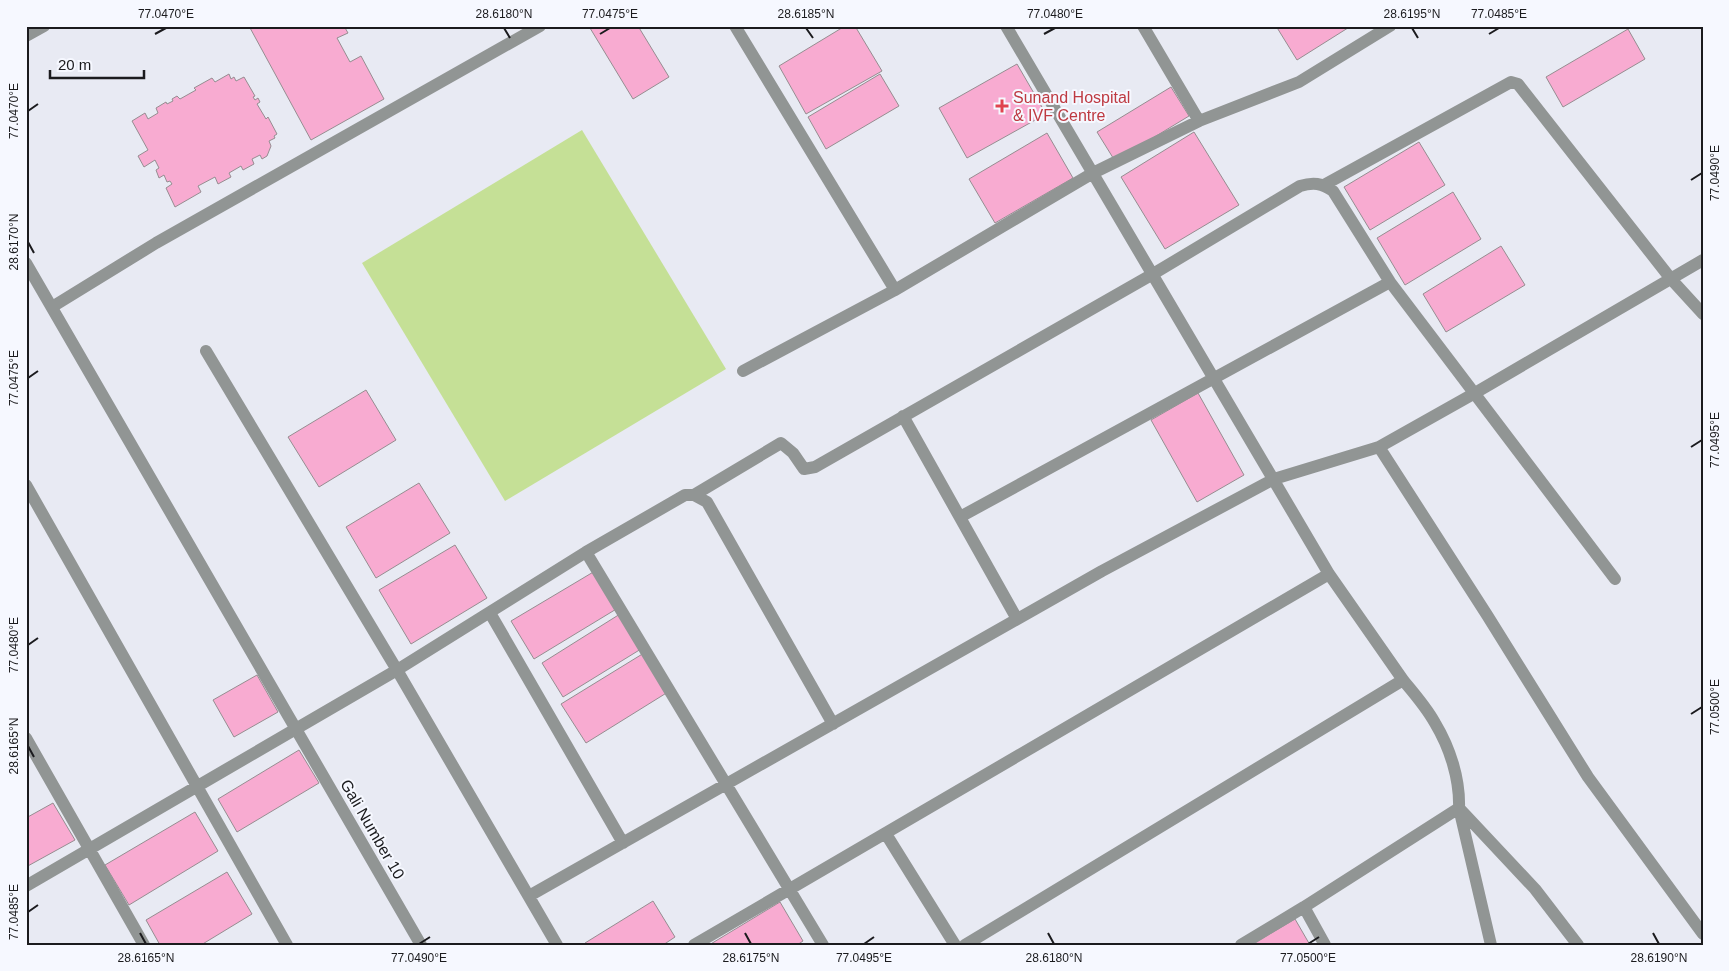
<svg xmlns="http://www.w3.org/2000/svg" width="1729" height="971" font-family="Arial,sans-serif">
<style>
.green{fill:#c5e096}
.building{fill:#f8abd1;stroke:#968d91}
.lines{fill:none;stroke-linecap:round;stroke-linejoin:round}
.street{stroke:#919594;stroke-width:12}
.ticks{fill:none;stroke:#1b1b1e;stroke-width:2}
.health-dot{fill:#e0444e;stroke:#f6f8ff;stroke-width:2}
.labels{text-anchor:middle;stroke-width:4;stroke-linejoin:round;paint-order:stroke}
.health-label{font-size:16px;fill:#be3a42;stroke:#f6f8ff;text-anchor:start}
.street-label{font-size:16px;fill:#1b1b1e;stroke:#f6f8ff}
.neatline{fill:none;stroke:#1b1b1e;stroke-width:2}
.ticks-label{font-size:12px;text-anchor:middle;fill:#1b1b1e}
</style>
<rect width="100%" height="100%" fill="#e8eaf3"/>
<path class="green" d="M582 130 726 369 505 501 362 263Z"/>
<path class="building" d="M249 26H344L348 33 337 38 350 62 361 56 384 99 311 140Z
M594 26H638L669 77 633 99 590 28Z
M845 26H855L882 71 806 114 779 66Z
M1276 26H1351L1297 60Z
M1628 29 1645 59 1563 107 1546 77Z
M1017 64 1046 114 967 158 939 108Z
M229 74 231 79 234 77 236 81 244 77 255 96 253 97 255 100 258 98 260 102 257 104 266 119 268 117 277 134 274 136 275 138 269 141 271 146 267 156 262 159 260 155 252 159 254 164 243 170 241 166 229 173 231 177 218 184 215 177 198 186 201 192 175 207 166 188 172 184 170 181 167 182 164 175 159 178 156 170 159 168 155 160 144 167 138 156 148 150 132 121 145 113 148 119 158 113 156 108 166 102 167 104 173 101 172 99 177 96 180 99 196 90 194 88 212 78 215 82Z
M880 74 899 106 826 149 808 117Z
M1171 87 1189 116 1115 161 1097 132Z
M1194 132 1239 205 1165 249 1121 177Z
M1047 133 1073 178 995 223 969 179Z
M1419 142 1445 185 1370 230 1344 187Z
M1453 192 1481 239 1405 285 1377 238Z
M1501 246 1525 285 1446 332 1423 294Z
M366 390 396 440 319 487 288 437Z
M1198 393 1244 475 1197 502 1151 420Z
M419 483 450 533 376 578 346 527Z
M455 545 487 598 411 644 379 590Z
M595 571 618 608 534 659 511 621Z
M620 614 641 649 563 697 542 663Z
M644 653 668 692 586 743 561 704Z
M257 675 278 712 234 737 213 700Z
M299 750 319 783 237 832 218 799Z
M53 803 75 840 26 867V818Z
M195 812 218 851 129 905 105 865Z
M227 872 252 914 201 945H160L146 920Z
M653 901 675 937 663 945H586L585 943Z
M780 902 803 941 797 945H709Z
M1295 919 1310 945H1251Z"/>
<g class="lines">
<path class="street" d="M735 26 895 290
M1143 26 1199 121
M26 36 44 26
M1324 185 1511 82 1518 84 1671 279 1703 314
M26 263 421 945
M52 307 156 243 540 26
M206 351 397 670 557 945
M743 371 895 290 1093 173 1199 121 1299 82 1390 26
M903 416 1017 619
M1379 447 1487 615 1588 777 1703 934
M26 485 287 945
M694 495 781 443 793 453 804 469 815 467 1153 274 1300 186C1313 182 1322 183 1333 191L1390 282 1615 579
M960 517 1390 282
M586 552 823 945
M490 613 623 843
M1403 680C1414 693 1427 708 1435 723 1450 748 1460 779 1459 808L1491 945
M26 738 144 945
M1459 808 1535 889 1578 945
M886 834 955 945
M26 886 397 670 586 552 685 495H694L707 502 833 724
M529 896 1102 571 1274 479 1379 447 1475 393 1703 260
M1304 907 1325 945
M694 945 1329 574
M965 945 1403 680 1329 574 1006 26
M1241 945 1304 907 1459 808"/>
</g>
<path class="ticks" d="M504 28 510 38M806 28 813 38M1412 28 1418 38M155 34 166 28M600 34 610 28M1044 34 1055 28M1489 34 1499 28M28 111 38 104M1691 180 1702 173M28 242 34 253M28 378 38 371M1691 447 1702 440M28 645 38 638M1691 714 1702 707M28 746 34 757M28 912 38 905M140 933 146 944M745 933 751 944M1048 933 1054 944M1653 933 1659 944M419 944 430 937M864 944 874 937M1308 944 1319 937"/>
<path class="health-dot" d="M999.5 98.5h5v5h5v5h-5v5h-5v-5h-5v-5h5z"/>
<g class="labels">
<g class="health-label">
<text x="1013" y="103">Sunand Hospital<tspan x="1013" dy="18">&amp; IVF Centre</tspan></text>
</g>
<g class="street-label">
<text transform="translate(373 829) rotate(60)" y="6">Gali Number 10</text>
</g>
</g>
<rect width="1729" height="971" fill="none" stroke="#f6f8ff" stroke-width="55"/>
<path d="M50 70v8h94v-8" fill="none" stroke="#1b1b1e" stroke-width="2.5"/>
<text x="58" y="70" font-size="15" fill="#1b1b1e" stroke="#f6f8ff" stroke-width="4" paint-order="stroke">20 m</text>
<rect x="28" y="28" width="1674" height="916" class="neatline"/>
<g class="ticks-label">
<text x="166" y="18">77.0470°E</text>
<text x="504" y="18">28.6180°N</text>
<text x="610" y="18">77.0475°E</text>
<text x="806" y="18">28.6185°N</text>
<text x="1055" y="18">77.0480°E</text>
<text x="1412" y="18">28.6195°N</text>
<text x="1499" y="18">77.0485°E</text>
<text transform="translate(14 111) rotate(-90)" y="4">77.0470°E</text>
<text transform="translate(1715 173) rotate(-90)" y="4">77.0490°E</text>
<text transform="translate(14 242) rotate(-90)" y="4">28.6170°N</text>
<text transform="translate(14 378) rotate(-90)" y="4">77.0475°E</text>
<text transform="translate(1715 440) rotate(-90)" y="4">77.0495°E</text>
<text transform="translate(14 645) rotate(-90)" y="4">77.0480°E</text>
<text transform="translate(1715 707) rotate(-90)" y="4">77.0500°E</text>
<text transform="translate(14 746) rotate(-90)" y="4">28.6165°N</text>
<text transform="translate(14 912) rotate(-90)" y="4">77.0485°E</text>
<text x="146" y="962">28.6165°N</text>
<text x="419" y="962">77.0490°E</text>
<text x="751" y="962">28.6175°N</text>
<text x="864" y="962">77.0495°E</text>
<text x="1054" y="962">28.6180°N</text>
<text x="1308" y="962">77.0500°E</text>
<text x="1659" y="962">28.6190°N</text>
</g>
</svg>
